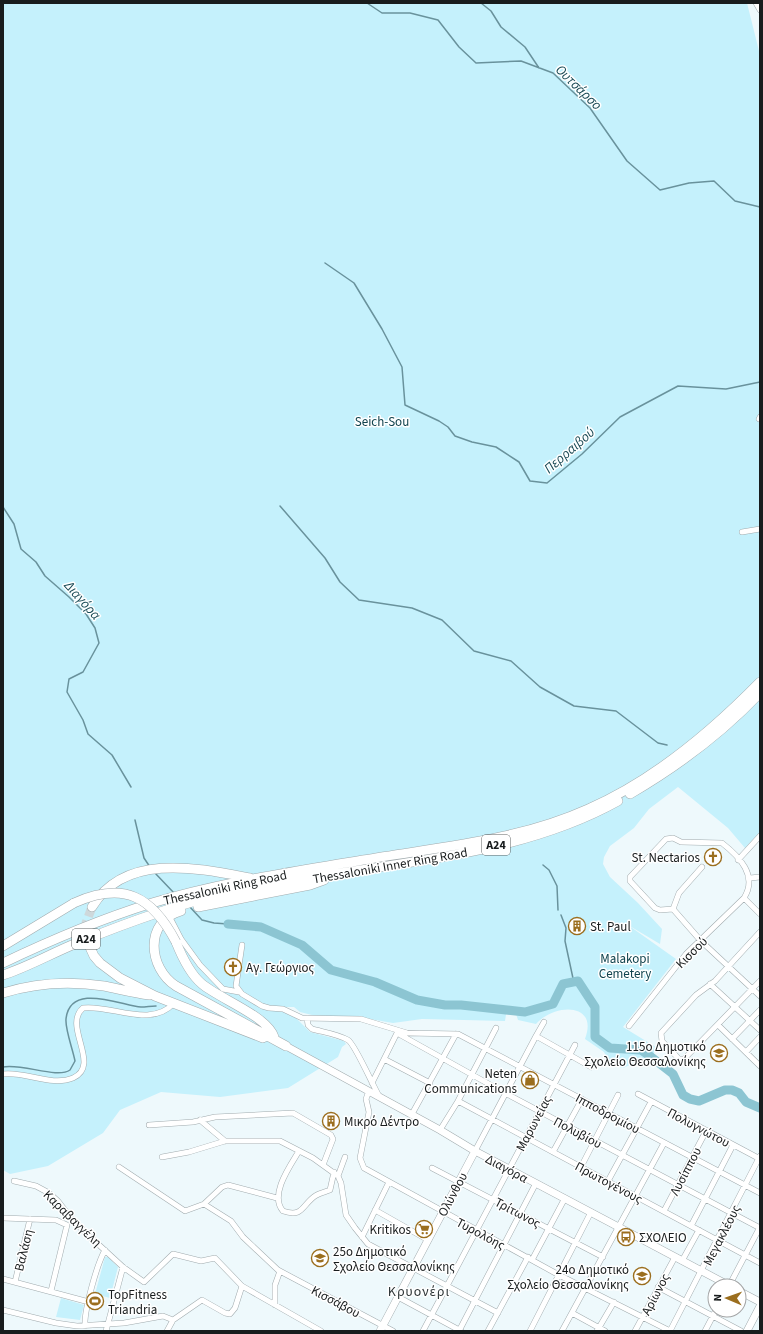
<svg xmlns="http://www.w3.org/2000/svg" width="763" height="1334" font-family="'Source Sans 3',sans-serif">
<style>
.green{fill:#c5f1fc}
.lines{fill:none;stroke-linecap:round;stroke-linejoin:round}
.stream{stroke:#69929c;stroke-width:1.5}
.river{stroke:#8cc5d2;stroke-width:9}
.highway-tunnel{stroke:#ced8db;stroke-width:9;stroke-dasharray:9 4.5;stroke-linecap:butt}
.street-casing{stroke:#a1abae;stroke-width:6}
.secondary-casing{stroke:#a1abae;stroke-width:8}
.highway-casing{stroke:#a1abae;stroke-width:10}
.street{stroke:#fff;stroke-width:5}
.secondary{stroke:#fff;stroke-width:7}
.highway{stroke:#fff;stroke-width:9}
.highway-bridge-casing{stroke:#a1abae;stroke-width:10;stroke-linecap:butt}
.highway-bridge{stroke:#fff;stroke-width:9}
.labels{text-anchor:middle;stroke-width:3;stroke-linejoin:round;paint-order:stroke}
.shield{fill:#fff;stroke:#5d6061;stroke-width:1}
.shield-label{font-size:12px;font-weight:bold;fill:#181c1d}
.park-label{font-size:13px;fill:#10434e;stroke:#fff}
.poi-label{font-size:13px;fill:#181c1d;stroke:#fff;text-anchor:start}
.street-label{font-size:13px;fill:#181c1d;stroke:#fff}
.water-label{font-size:14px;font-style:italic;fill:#194a55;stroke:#fff}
.neighbourhood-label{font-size:14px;letter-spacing:1px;fill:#2f3739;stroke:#fff}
</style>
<rect width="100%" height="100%" fill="#eef9fc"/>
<path class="green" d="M3 3H747L760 55V832L745 848 728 828 678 787 649 809 634 828 610 846 604 857 603 864 610 877 638 903 662 929 660 944 628 925 676 959 623 1027 659 1049 650 1056 623 1068 610 1064 604 1052 585 1039C599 1002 554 1003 536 1024L518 1020 516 1014 507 1008 505 1021 422 1019 393 1023 358 1017H320L300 1012 294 1007H285L310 1032 344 1041 346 1044 342 1047 338 1057 288 1088 220 1097 161 1092 120 1110 103 1133 48 1166 10 1174 3 1170Z
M105 1257H108L118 1267 110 1298 95 1294Z
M61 1298 84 1305 80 1320 56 1317Z"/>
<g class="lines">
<path class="stream" d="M367 3 382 13H410L438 20 459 47 476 63 521 61 553 73 590 108 627 161 660 190 689 183 714 181 735 201 760 207
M481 3 491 11 501 27 525 47 539 68
M325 263 354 283 382 329 402 367 405 405 439 421 448 427 455 436 472 442 496 447 519 462 530 481 547 483 582 454 620 417 678 386 726 389 760 382
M280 506 325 558 340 582 359 600 412 608 442 620 474 651 511 661 540 687 574 706 616 711 658 743 667 745
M3 507 14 524 21 549 36 562 45 576 69 597 86 614 95 628 99 643 83 672 69 679 67 692 83 720 88 734 112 755 131 787
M135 820 144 858 150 867
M543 865 549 870 557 886 558 910
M155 873 174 893
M189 906 202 920 214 923 228 924
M561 915 566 928 565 941 574 983
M3 1067C22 1063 57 1079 70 1070L75 1061C73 1050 65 1029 66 1019 70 982 120 1005 141 1007 146 1007 151 1006 156 1006"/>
<path class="river" d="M228 924 261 927 302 945 331 970 375 982 417 1000 445 1005H461L525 1012 553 1004 563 984 578 981 595 1007V1037L610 1048 641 1050 650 1056 673 1074 683 1095 690 1099 699 1101 725 1090H732L739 1093 746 1102 760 1108"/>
<path class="highway-tunnel" d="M88 943 86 923 92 907"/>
<g class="street-casing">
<path id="street" d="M756 3 760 10
M759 419 760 417
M742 532 760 529
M738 860 760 836
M702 867 679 893 673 909 701 941 760 996
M750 878 760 877
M744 898 760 914
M169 916 181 939 200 965 223 989 239 992
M760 932 715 981 696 995 661 1033 662 1041 679 1059H684L760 981
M242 945 236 986 242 994 262 1006 269 1008 283 1009 302 1018 361 1019 407 1033 458 1034 760 1193
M710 984 760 1030
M307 1018 308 1025 312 1029C323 1032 338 1034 348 1040 355 1044 373 1086 379 1096
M544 1022 536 1036 591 1067
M718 1025 760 1066
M629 1026 686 954 744 898C758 876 740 857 722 843L681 842 673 838 666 839 630 877V881L655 908 660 910 673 909
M397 1033 505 1093 760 1228
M732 1039 760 1010
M746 1052 760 1037
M384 1059 430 1083
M3 1074C26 1071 51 1087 73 1078 102 1065 62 1026 83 1008 110 1004 151 1029 174 1003
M372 1083 398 1031
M369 1091 366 1099 369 1112 360 1158 364 1168 559 1275 670 1331
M638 1094 760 1159
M458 1101 760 1263
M412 1114 456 1034
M200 1120 225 1141
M149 1125 193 1122 215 1117 293 1113 331 1135 333 1139 323 1165
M440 1130 458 1101 496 1028
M299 1151C290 1166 269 1195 283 1211 303 1218 302 1205 315 1196 319 1193 325 1192 330 1190L334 1172
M475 1151 536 1036
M553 1152 582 1099
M162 1157 189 1152 225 1141H280L313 1158 338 1176 341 1183 346 1215 355 1228 368 1244 498 1313
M119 1167 185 1211 204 1204 222 1187 228 1185 277 1198
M581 1167 618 1095
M432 1168 603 1257
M338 1176 345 1157
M14 1181 36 1186 49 1193 58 1201 74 1222 123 1267 144 1282 173 1254 201 1261 215 1258 242 1286 321 1331
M608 1181 651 1102
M204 1204 231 1221 243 1237 278 1270 393 1331
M375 1210 428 1240
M664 1211 706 1131
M3 1218 56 1220 67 1225 51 1291
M691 1226 733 1145
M362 1237 389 1182
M532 1260 565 1198
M682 1261 699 1230
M3 1279 89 1302
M15 1282 30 1219
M729 1286 760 1227
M658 1287 741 1331
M398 1297 461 1331
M275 1305V1285L280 1271
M3 1310 56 1323 77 1326 124 1323 163 1316 173 1320
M572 1313 605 1331
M85 1326C84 1310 97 1264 105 1250
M106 1331 123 1267
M167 1331 173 1320 202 1300 225 1313 230 1314 235 1308 242 1286
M423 1331 575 1045
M459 1331 536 1183
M488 1331 528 1257
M530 1331 591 1212
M562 1331 664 1143
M597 1331 614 1302
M635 1331 675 1257
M670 1331 760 1156
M705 1331 716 1310"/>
</g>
<g class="secondary-casing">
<path id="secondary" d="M286 1046 440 1130 475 1151 730 1286
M739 1291 760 1302
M380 1331 475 1151
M747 1331 760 1306"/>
</g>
<g class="highway-casing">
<path id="highway" d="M630 794C678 766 722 733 760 693
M92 907C125 852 198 868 250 878
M198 907 310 885 324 880
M181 911C144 921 148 968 176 986L286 1046
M176 942C182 957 190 974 202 984 220 999 267 1016 274 1037
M88 943 94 956 100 963 120 978 155 996 263 1038
M3 946 74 903
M3 963C51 940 101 919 152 903 221 882 293 872 363 860 439 847 517 841 588 809 653 781 711 732 760 682
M3 975C28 967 52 953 77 943 126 923 178 904 230 892 355 864 505 864 618 801
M3 993C35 983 71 981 104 986 119 989 134 993 150 995"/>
</g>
<use href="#street" class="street"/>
<use href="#secondary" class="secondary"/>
<use href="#highway" class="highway"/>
<g class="highway-bridge-casing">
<path id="highway-bridge" d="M74 903C124 881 152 896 176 942"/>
</g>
<use href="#highway-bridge" class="highway-bridge"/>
</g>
<defs>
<g id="church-ring" transform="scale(0.9)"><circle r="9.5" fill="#fff" stroke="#9b6e1e" stroke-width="1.5"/><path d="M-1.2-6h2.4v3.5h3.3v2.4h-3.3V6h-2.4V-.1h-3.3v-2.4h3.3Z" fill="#9b6e1e"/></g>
<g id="building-ring" transform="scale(0.9)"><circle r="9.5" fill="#fff" stroke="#9b6e1e" stroke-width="1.5"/><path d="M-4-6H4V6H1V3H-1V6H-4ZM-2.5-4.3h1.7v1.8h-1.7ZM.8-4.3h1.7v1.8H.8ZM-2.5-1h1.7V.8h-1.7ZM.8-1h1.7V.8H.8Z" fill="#9b6e1e"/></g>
<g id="school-ring" transform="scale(0.9)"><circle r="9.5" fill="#fff" stroke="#9b6e1e" stroke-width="1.5"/><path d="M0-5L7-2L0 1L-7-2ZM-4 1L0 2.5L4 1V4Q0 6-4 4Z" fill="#9b6e1e"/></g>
<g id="shop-ring" transform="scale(0.9)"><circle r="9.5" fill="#fff" stroke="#9b6e1e" stroke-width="1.5"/><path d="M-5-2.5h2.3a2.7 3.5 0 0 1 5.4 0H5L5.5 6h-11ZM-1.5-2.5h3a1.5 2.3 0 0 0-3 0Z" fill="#9b6e1e"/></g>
<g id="supermarket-ring" transform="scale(0.9)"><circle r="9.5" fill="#fff" stroke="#9b6e1e" stroke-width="1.5"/><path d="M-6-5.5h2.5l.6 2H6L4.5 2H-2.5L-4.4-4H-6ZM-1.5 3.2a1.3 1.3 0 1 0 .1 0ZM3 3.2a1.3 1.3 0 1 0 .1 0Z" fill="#9b6e1e"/></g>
<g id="bus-ring" transform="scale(0.9)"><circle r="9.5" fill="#fff" stroke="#9b6e1e" stroke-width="1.5"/><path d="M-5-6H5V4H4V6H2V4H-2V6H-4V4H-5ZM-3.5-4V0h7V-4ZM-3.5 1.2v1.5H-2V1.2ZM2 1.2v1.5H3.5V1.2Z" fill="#9b6e1e"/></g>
<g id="stadium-ring" transform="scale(0.9)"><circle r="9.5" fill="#fff" stroke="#9b6e1e" stroke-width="1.5"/><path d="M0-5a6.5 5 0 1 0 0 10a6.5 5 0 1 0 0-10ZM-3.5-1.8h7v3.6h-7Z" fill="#9b6e1e"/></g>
</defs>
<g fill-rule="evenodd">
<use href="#church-ring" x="713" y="857"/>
<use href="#building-ring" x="577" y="926"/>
<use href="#church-ring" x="233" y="967"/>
<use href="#school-ring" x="719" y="1053"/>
<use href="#shop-ring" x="530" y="1080"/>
<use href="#building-ring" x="331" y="1121"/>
<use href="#supermarket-ring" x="424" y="1229"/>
<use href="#bus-ring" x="626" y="1237"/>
<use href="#school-ring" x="320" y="1258"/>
<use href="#school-ring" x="642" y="1276"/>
<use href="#stadium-ring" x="95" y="1301"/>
</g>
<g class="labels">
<g class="shield">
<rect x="482" y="835" width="28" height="20" rx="3"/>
<rect x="72" y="929" width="28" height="20" rx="3"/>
</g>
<g class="shield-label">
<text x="496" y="849">Α24</text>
<text x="86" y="943">Α24</text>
</g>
<g class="park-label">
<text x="382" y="426">Seich-Sou</text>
<text x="625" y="963">Malakopi<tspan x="625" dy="15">Cemetery</tspan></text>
</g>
<g class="poi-label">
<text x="700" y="862" text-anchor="end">St. Nectarios</text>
<text x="590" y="931">St. Paul</text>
<text x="246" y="972">Αγ. Γεώργιος</text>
<text x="706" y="1051" text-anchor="end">115o Δημοτικό<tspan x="706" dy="15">Σχολείο Θεσσαλονίκης</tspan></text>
<text x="517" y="1078" text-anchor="end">Neten<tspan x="517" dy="15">Communications</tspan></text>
<text x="344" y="1126">Μικρό Δέντρο</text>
<text x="411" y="1234" text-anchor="end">Kritikos</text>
<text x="639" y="1242">ΣΧΟΛΕΙΟ</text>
<text x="333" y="1256">25ο Δημοτικό<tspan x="333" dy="15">Σχολείο Θεσσαλονίκης</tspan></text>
<text x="629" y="1274" text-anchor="end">24ο Δημοτικό<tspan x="629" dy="15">Σχολείο Θεσσαλονίκης</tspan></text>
<text x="108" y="1299">TopFitness<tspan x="108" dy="15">Triandria</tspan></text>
</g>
<g class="street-label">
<text transform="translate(390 865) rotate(-10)" y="5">Thessaloniki Inner Ring Road</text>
<text transform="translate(225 887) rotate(-12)" y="5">Thessaloniki Ring Road</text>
<text transform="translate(691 952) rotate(-45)" y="5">Κισσού</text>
<text transform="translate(608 1113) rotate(28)" y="5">Ιπποδρομίου</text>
<text transform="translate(533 1123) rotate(-62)" y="5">Μαρωνείας</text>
<text transform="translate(699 1127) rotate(28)" y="5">Πολυγνώτου</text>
<text transform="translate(578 1132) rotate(28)" y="5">Πολυβίου</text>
<text transform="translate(507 1168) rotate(28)" y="5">Διαγόρα</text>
<text transform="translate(685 1171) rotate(-62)" y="5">Λυσίππου</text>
<text transform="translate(609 1182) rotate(28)" y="5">Πρωτογένους</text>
<text transform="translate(452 1194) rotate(-62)" y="5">Ολύνθου</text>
<text transform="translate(518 1212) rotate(28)" y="5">Τρίτωνος</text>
<text transform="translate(73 1218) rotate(44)" y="5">Καραβαγγέλη</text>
<text transform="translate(481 1233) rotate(28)" y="5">Τυρολόης</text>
<text transform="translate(721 1235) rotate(-63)" y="5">Μεγακλέους</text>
<text transform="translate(23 1250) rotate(-76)" y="5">Βαλάση</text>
<text transform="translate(655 1294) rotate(-62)" y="5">Αρίωνος</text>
<text transform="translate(336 1301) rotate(28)" y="5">Κισσάβου</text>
</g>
<g class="water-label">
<text transform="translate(579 87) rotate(44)" y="5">Ουτσάρσο</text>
<text transform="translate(569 450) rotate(-41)" y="5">Περραιβού</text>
<text transform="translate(83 600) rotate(48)" y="5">Διαγόρα</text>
</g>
<g class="neighbourhood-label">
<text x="419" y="1296">Κρυονέρι</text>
</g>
</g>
<rect width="763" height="1334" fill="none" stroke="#181c1d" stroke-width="8"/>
<g transform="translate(727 1298) rotate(272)"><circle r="19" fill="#ffffff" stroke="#a3a4a5"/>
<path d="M0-3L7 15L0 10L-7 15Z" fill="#9b6e1e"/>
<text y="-6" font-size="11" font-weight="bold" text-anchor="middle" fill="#181c1d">N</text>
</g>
</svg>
